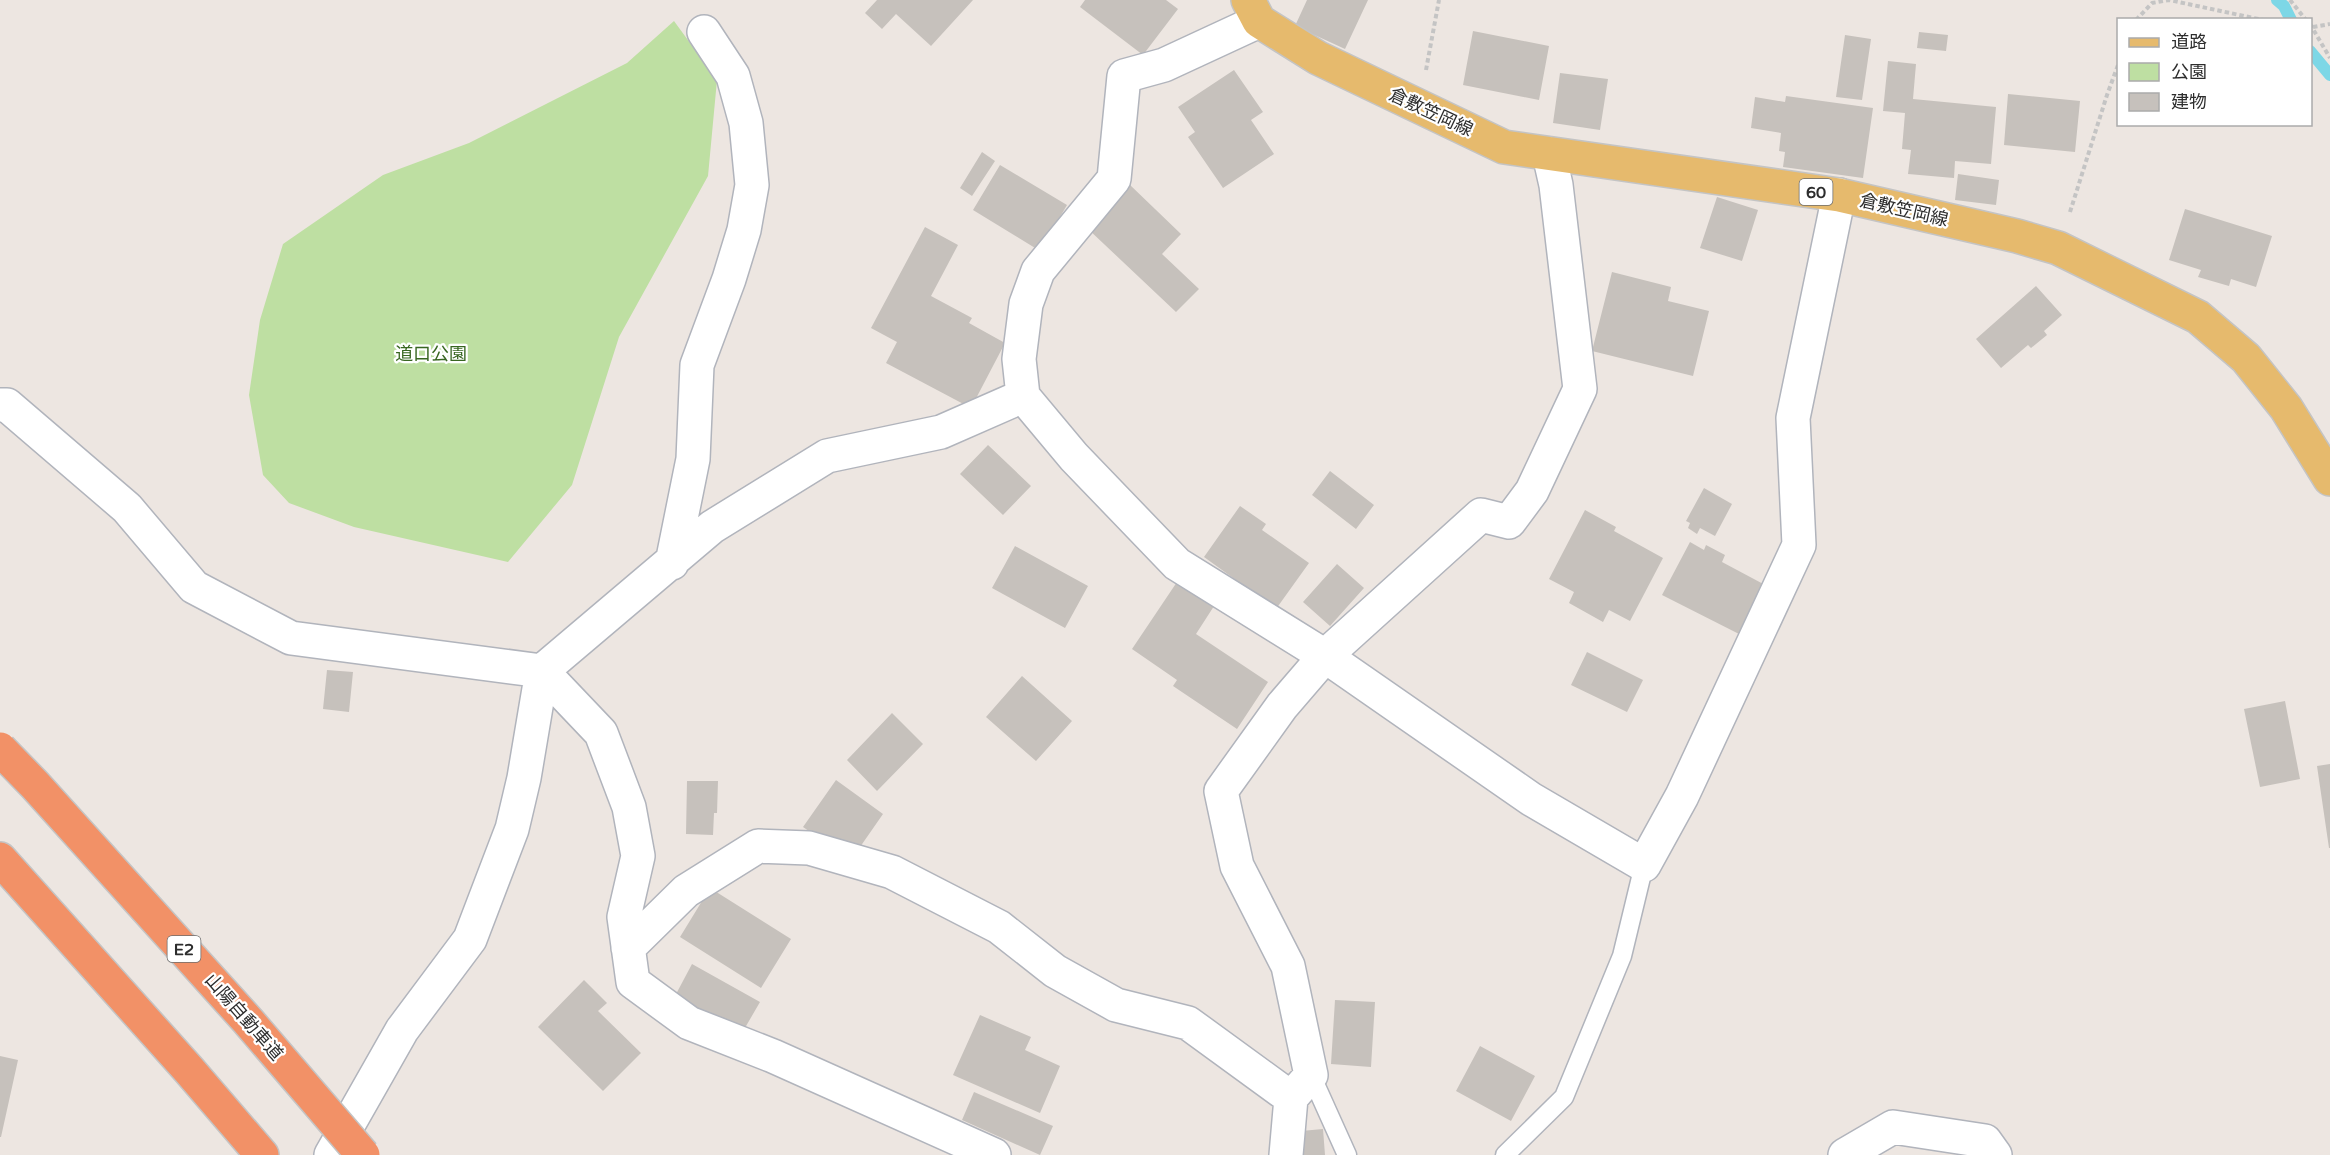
<svg xmlns="http://www.w3.org/2000/svg" width="2330" height="1155" font-family="'Varela Round','Noto Sans JP',sans-serif">
<style>
.green{fill:#bedfa2}
.lines{fill:none;stroke-linecap:round;stroke-linejoin:round}
.stream{stroke:#7dd7e6;stroke-width:12}
.building{fill:#c6c1bc}
.service-casing{stroke:#b1b4bc;stroke-width:21}
.minor-casing{stroke:#b1b4bc;stroke-width:36}
.primary-casing{stroke:#c4c4c4;stroke-width:36}
.motorway-casing{stroke:#c4c4c4;stroke-width:36}
.path{stroke:#c4c4c4;stroke-width:4;stroke-dasharray:4.5 3;stroke-linecap:butt}
.service{stroke:#fff;stroke-width:18}
.minor{stroke:#fff;stroke-width:33}
.primary{stroke:#e6ba6d;stroke-width:33}
.motorway{stroke:#f29167;stroke-width:33}
.motorway-bridge-casing{stroke:#c4c4c4;stroke-width:36;stroke-linecap:butt}
.motorway-bridge{stroke:#f29167;stroke-width:33}
.labels{text-anchor:middle;stroke-width:4.5;stroke-linejoin:round;paint-order:stroke}
.shield{fill:#fff;stroke:#6c6c6c;stroke-width:1.5}
.shield-label{font-size:16px;font-weight:bold;fill:#2d2d2d}
.street-label{font-size:18px;fill:#2d2d2d;stroke:#fff}
.park-label{font-size:18px;fill:#386621;stroke:#fff}
</style>
<rect width="100%" height="100%" fill="#ede6e1"/>
<path class="green" d="M674 21 717 80 708 176 619 337 572 485 508 562 354 527 289 503 263 475 249 395 260 320 283 244 383 175 469 143 627 63Z"/>
<g class="lines">
<path class="stream" d="M2277 0 2284 6 2291 20
M2310 51 2330 75"/>
</g>
<path class="building" d="M877 0H973L931 46 896 14 882 29 865 13Z
M1085 0H1166L1178 9 1143 55 1080 7Z
M1307 0H1368L1345 49 1295 26Z
M1473 31 1549 46 1539 100 1463 85Z
M1919 32 1948 35 1946 51 1917 48Z
M1845 35 1871 39 1862 100 1836 97Z
M1888 61 1916 64 1913 99 1996 107 1991 164 1955 161 1954 178 1908 174 1911 150 1902 149 1905 113 1883 111Z
M1234 70 1263 112 1251 120 1274 154 1223 188 1188 137 1195 132 1178 107Z
M1560 73 1608 79 1600 130 1553 123Z
M2008 94 2080 101 2075 152 2004 145Z
M1786 96 1873 108 1863 178 1783 167 1785 152 1779 151 1781 133 1751 128 1755 97 1785 102Z
M982 152 995 161 972 196 960 188Z
M1000 165 1067 205 1040 251 973 210Z
M1958 174 1999 180 1996 205 1955 200Z
M1129 184 1181 234 1162 254 1199 289 1176 312 1087 228Z
M1717 197 1758 210 1742 261 1700 248Z
M2185 209 2272 236 2256 287 2231 279 2229 286 2198 277 2201 270 2169 260Z
M925 227 958 245 931 296 972 318 969 323 1005 343 971 408 886 363 897 342 871 328Z
M1612 272 1671 287 1668 301 1709 311 1693 376 1592 351Z
M2036 286 2062 315 2044 331 2047 335 2031 348 2028 345 2001 368 1976 339Z
M988 445 1031 486 1003 515 960 474Z
M1330 471 1374 505 1356 529 1312 495Z
M1704 488 1732 504 1715 536 1700 528 1697 534 1688 528 1690 523 1686 521Z
M1240 506 1266 524 1262 530 1309 563 1276 609 1204 557Z
M1585 510 1616 527 1614 531 1663 558 1630 621 1609 610 1603 622 1569 603 1574 592 1549 579Z
M1690 542 1704 550 1706 545 1725 555 1722 562 1767 586 1741 635 1662 595Z
M1015 546 1088 586 1065 628 992 588Z
M1337 564 1364 588 1330 626 1303 602Z
M1179 579 1216 603 1196 634 1268 682 1237 729 1173 686 1177 680 1132 649Z
M1587 652 1643 680 1627 712 1571 685Z
M327 670 353 672 349 712 323 709Z
M1022 676 1072 721 1036 761 986 717Z
M2285 701 2300 779 2260 787 2244 709Z
M892 713 923 744 877 791 847 760Z
M2330 764V848H2329L2317 766Z
M836 780 883 814 851 860 803 827Z
M687 781H718L717 813H714L713 835 686 834Z
M710 888 791 939 761 988 680 937Z
M692 964 760 1002 742 1033 675 996Z
M584 980 607 1003 598 1011 641 1053 603 1091 538 1027Z
M1335 1000 1375 1002 1371 1067 1331 1064Z
M980 1015 1031 1037 1025 1050 1060 1066 1040 1113 953 1075Z
M1480 1046 1535 1076 1511 1121 1456 1091Z
M0 1056 18 1060 1 1137H0Z
M974 1092 1053 1126 1040 1155 962 1120Z
M1323 1129 1325 1155H1292L1290 1132Z"/>
<g class="lines">
<g class="service-casing">
<path id="service" d="M1311 1075 1347 1155
M1505 1155 1564 1097 1622 956 1644 865"/>
</g>
<g class="minor-casing">
<path id="minor" d="M1259 21 1164 65 1124 76 1114 179 1038 271 1026 304 1019 359 1023 396 1074 457 1177 564 1325 656 1531 799 1644 865 1682 796 1799 545 1793 418 1839 195
M0 405H7L127 508 194 587 291 638 542 671 601 733 629 807 638 856 624 917 633 982 689 1023 773 1056 994 1155
M672 563 693 459 697 365 729 279 744 230 752 185 746 123 733 76 704 32
M628 948 686 891 758 846 809 848 892 872 999 927 1055 971 1116 1005 1188 1023 1291 1098
M331 1155 402 1030 470 939 512 829 524 778 542 671 712 527 827 456 941 432 1023 396
M1286 1155 1291 1098 1311 1075 1288 966 1237 866 1221 791 1282 706 1325 656 1481 515 1509 522 1532 491 1580 389 1556 185 1549 154
M1845 1155 1893 1127 1985 1141 1995 1155"/>
</g>
<g class="primary-casing">
<path id="primary" d="M1248 0 1259 21 1318 58 1504 147 1839 195 2017 236 2058 248 2198 317 2246 358 2286 408 2330 479"/>
</g>
<g class="motorway-casing">
<path id="motorway" d="M0 859 189 1070 262 1155"/>
</g>
<path class="path" d="M2290 0 2306 20
M2136 20 2152 3 2169 0 2263 20
M2310 24 2330 58
M2313 27 2330 24
M1426 70 1439 0
M2070 212 2107 95 2118 65"/>
<use href="#service" class="service"/>
<use href="#minor" class="minor"/>
<use href="#primary" class="primary"/>
<use href="#motorway" class="motorway"/>
<g class="motorway-bridge-casing">
<path id="motorway-bridge" d="M0 749 35 785 248 1021 363 1155"/>
</g>
<use href="#motorway-bridge" class="motorway-bridge"/>
</g>
<g class="labels">
<g class="shield">
<rect x="1799.5" y="179" width="33" height="26" rx="4.5"/>
<rect x="167.5" y="936" width="33" height="26" rx="4.5"/>
</g>
<g class="shield-label">
<text x="1816" y="198">60</text>
<text x="184" y="955">E2</text>
</g>
<g class="street-label">
<text transform="translate(1431 112) rotate(25)" y="6">倉敷笠岡線</text>
<text transform="translate(1904 210) rotate(13)" y="6">倉敷笠岡線</text>
<text transform="translate(244 1017) rotate(49)" y="6">山陽自動車道</text>
</g>
<g class="park-label">
<text x="431" y="360">道口公園</text>
</g>
</g>
<rect x="2117" y="18" width="195" height="108" fill="#ffffff" stroke="#ababab" stroke-width="1.5"/>
<rect x="2129" y="38" width="30" height="9" fill="#e6ba6d" stroke="#ababab" stroke-width="1.5"/>
<text x="2171" y="48" font-size="18" fill="#2d2d2d">道路</text>
<rect x="2129" y="63" width="30" height="18" fill="#bedfa2" stroke="#ababab" stroke-width="1.5"/>
<text x="2171" y="78" font-size="18" fill="#2d2d2d">公園</text>
<rect x="2129" y="93" width="30" height="18" fill="#c6c1bc" stroke="#ababab" stroke-width="1.5"/>
<text x="2171" y="108" font-size="18" fill="#2d2d2d">建物</text>
</svg>
